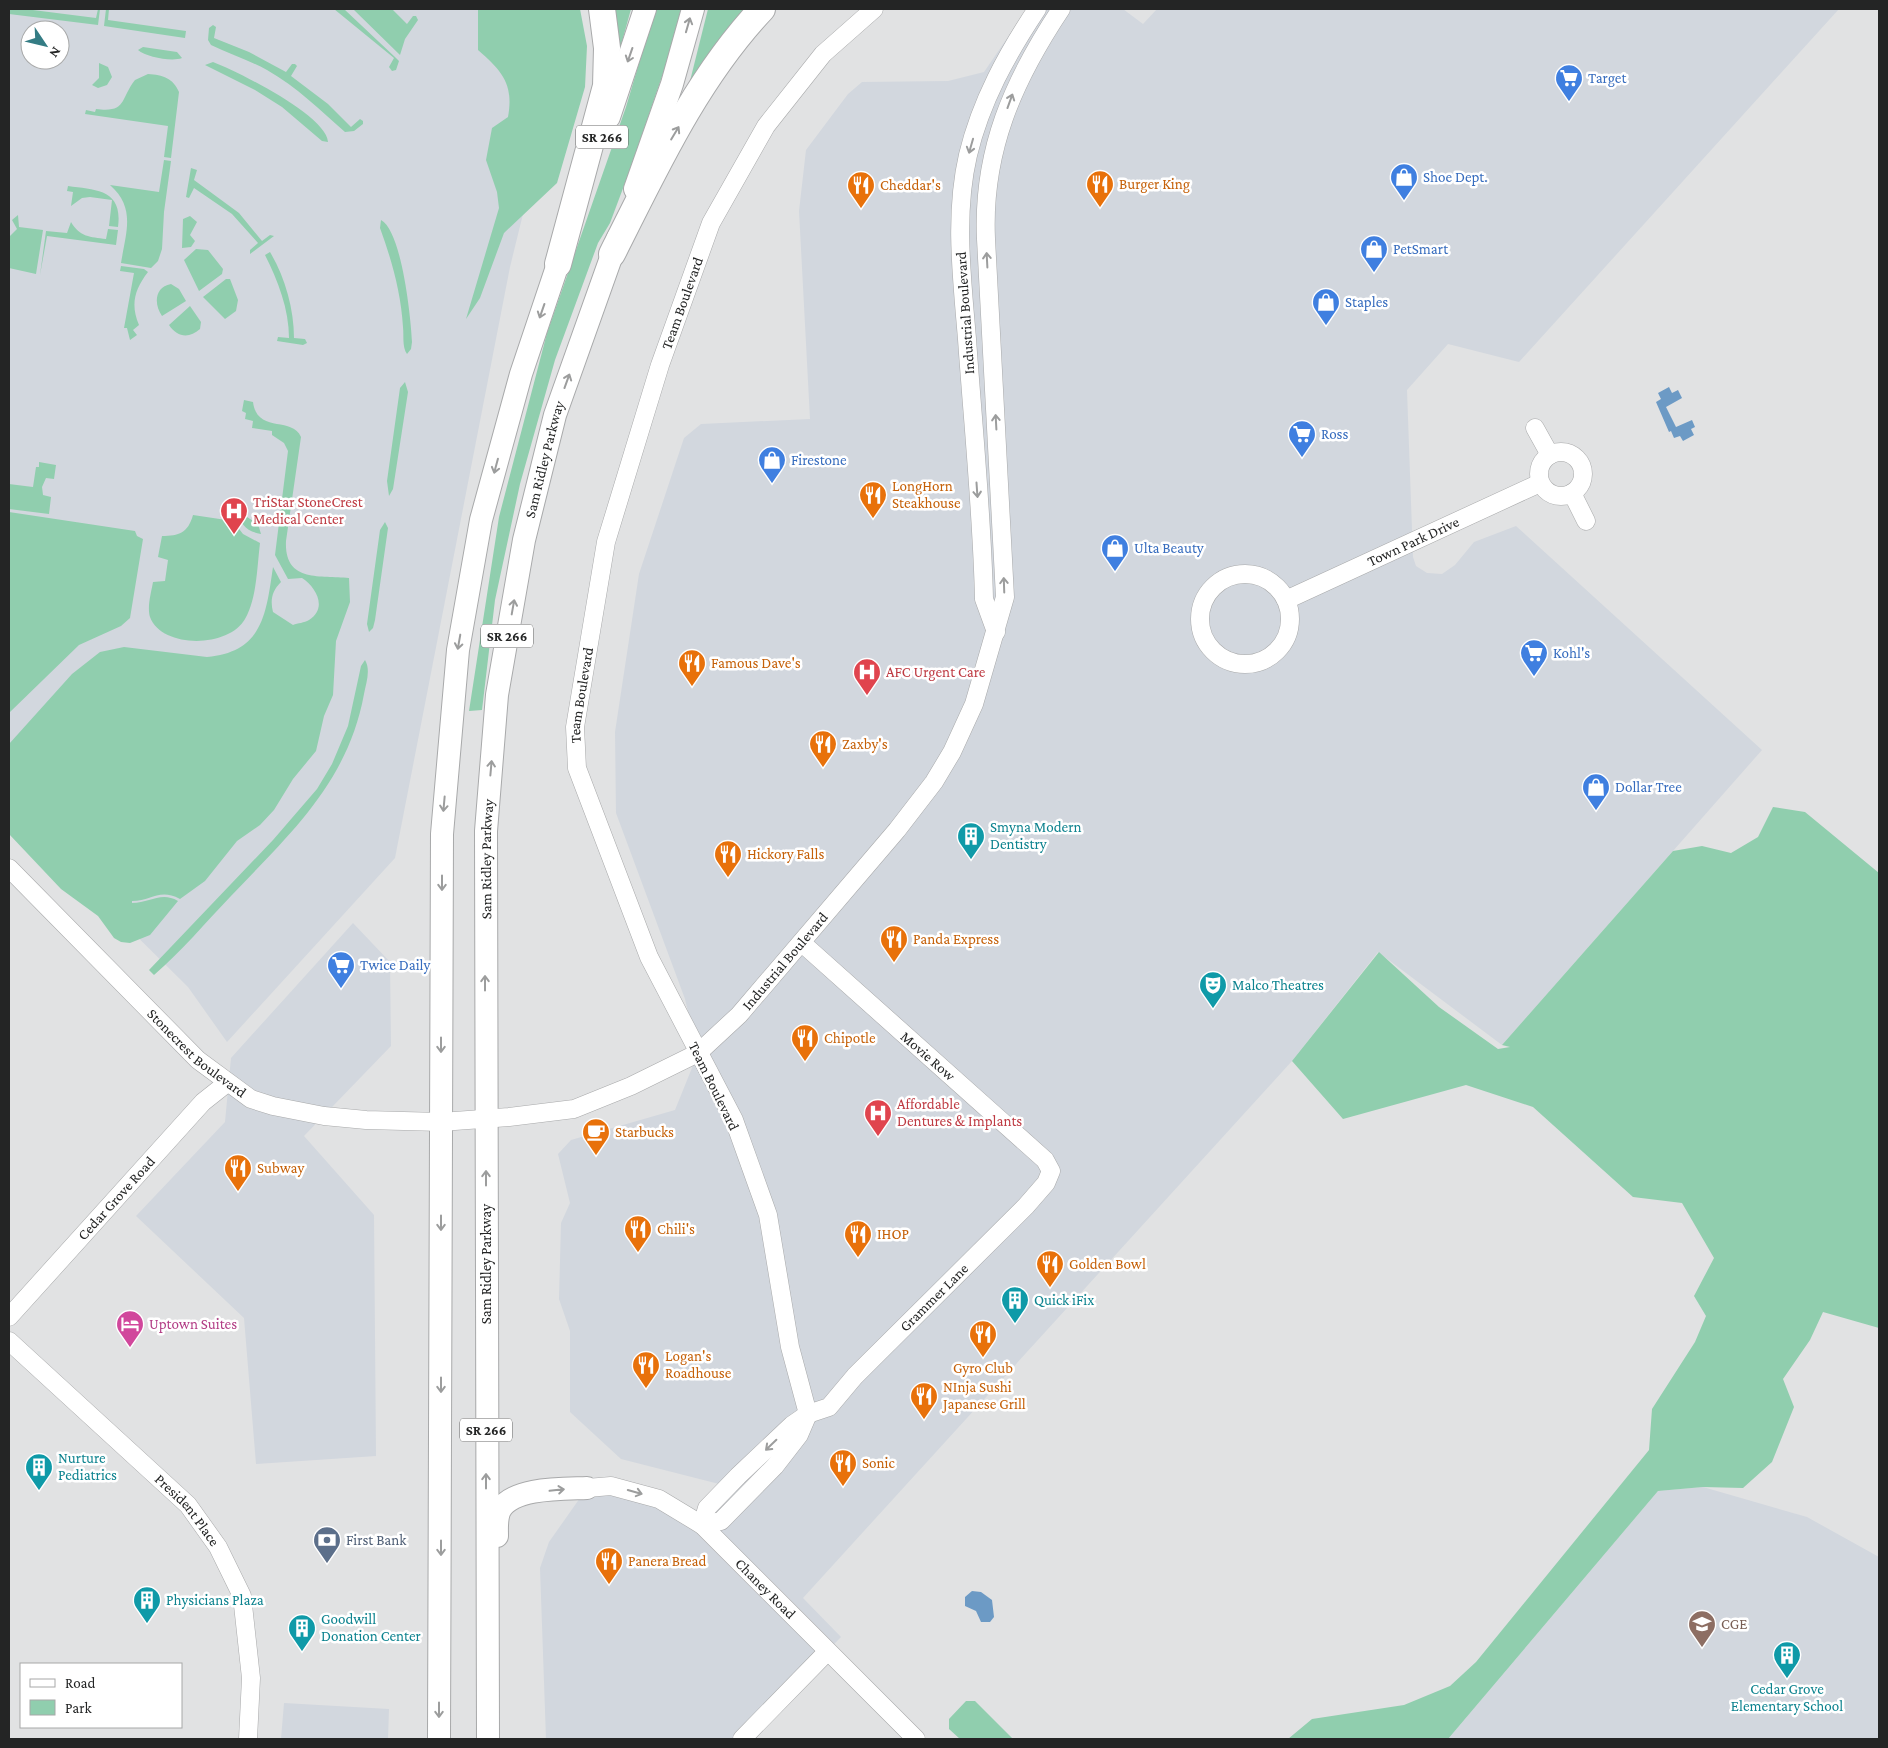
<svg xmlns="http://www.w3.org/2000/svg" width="1888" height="1748" font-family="'Crimson Pro',serif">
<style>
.built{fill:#d2d7de;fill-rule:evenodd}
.green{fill:#90ceae}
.water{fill:#6c9ac5}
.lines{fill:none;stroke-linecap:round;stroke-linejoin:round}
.minor-casing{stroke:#a8a9aa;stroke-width:19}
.major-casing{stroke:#a8a9aa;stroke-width:24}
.highway-casing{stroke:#a8a9aa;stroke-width:28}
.minor{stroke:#fff;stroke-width:18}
.major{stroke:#fff;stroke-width:22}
.highway{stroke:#fff;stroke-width:26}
.oneway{stroke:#9c9d9d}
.labels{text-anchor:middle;stroke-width:5;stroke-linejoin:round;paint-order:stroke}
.shield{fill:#fff;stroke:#666;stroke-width:1}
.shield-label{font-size:14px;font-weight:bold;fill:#242525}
.shop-label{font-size:15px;fill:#366cbe;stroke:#fff;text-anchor:start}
.food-label{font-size:15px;fill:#c56008;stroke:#fff;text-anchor:start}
.street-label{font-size:15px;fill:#242525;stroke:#fff}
.health-label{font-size:15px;fill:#be3a42;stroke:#fff;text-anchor:start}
.culture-label{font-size:15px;fill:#0d838f;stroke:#fff;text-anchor:start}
.hotel-label{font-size:15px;fill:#b23c85;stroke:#fff;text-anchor:start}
.service-label{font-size:15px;fill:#4e5e75;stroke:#fff;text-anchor:start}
.education-label{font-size:15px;fill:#785e54;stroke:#fff;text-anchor:start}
</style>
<rect width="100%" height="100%" fill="#e1e2e3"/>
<path class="built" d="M9 9H553L561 59 510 267 395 858 227 1042 188 987 9 810ZM30 30H60V60H30Z
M1027 9H1123L1143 24 1157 9H1839L1519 362 1448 344 1407 390 1412 530 1413 557 1416 566 1427 573 1442 574 1455 565 1474 542 1516 526 1762 750 1502 1045 1378 952 1292 1061 803 1598 841 1637 742 1739H546L540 1568 549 1542 587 1488 611 1486 702 1525 727 1486 621 1459 570 1412V1331L559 1299 561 1223 570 1203 558 1154 571 1140 675 1110 698 1053 685 999 616 813 615 732 639 574 684 438 701 424 810 419 799 211 806 150 848 94 862 82 948 81 984 72Z
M353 923 390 962 391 1046 304 1136 374 1215 376 1456 256 1464 244 1318 136 1216 225 1122 231 1058Z
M1703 1487 1807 1517 1879 1557V1739H1448L1658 1491Z
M284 1703 389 1709 388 1739H281Z"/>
<path class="green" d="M9 9H25L96 18 98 9H100L98 25 9 14Z
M106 9H109L108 20 186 31 185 38 104 26Z
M334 9H344L396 58 399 61 396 70 392 71 389 67 394 58Z
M353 9H392L407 24 413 16H416L418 20 405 39 400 55Z
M478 9H580L587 46 585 87 557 183 504 233 480 298 466 319 499 208 497 192 486 160 492 128 508 117C514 84 502 71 478 50Z
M605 9H631L620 49Z
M655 9H681L668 59 631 167 610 223 598 243 555 360 520 484 495 600 482 710 469 711 499 517 547 333 626 107Z
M708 9H753L688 89Z
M213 25 216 27 214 38 249 52 286 72 292 64H295L297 66 291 76 328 104 351 127 360 119 363 121V124L354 131 345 132C320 110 297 87 267 70 249 60 229 54 211 45L208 40 209 28Z
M143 47 177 52 182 58C172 62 146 57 138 50Z
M213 62C237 71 327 116 328 142L322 141 282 107 255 90 205 65Z
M99 63 108 67 112 77 107 85 98 88 92 85 99 78Z
M148 74C163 75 173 78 179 92L171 158 164 157 168 126 85 114 86 110 95 112 96 109C127 113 120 99 135 80Z
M164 160 171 161 164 212 162 249 158 261 151 268 121 263C126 232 136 208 110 185L159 192Z
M191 168 197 170 194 180 239 213 262 241 270 235 274 236 250 254V250L258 243 232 214 194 188 189 198 186 197Z
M68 186C96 190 123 189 118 227L109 226 112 200 90 197 82 198 71 206 73 192 67 191Z
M18 215 19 227 43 230 36 274 9 268V237L17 229 12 220Z
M190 216 197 222 190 235 195 241 191 247 182 248 183 219Z
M381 220C402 231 411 319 412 342L411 349 407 354C402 347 404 336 403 327 401 293 392 261 380 228Z
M71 222C80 237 90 237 106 239L108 229 118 230 116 245 47 236 40 275 46 231 67 233Z
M196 249 208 250 223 269 222 274 199 291 184 260Z
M270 252C285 277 294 309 294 338L305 339 307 343 303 345 277 341 278 337 289 338C289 309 278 281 265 255Z
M121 266 144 269 148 272C135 289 130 304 139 325L133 330 137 335 130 340 127 328H124L134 273 120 271Z
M226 279H230L238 300 236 311 225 319 203 297Z
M171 284 179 289 186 301 162 316C154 305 154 287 171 284Z
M190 306 201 322 200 329C189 339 177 337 169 325Z
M405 382 408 392 393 489 389 496 387 481 400 388Z
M244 400 253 402C257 434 292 416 301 437L286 541C284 583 320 575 349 578L350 602 336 641 333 695 324 716 316 751 293 779 274 810 260 825 237 841 205 881 180 899C159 888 152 901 132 901V903C150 903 161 891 178 901L150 935 130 943 121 942 114 938 98 916 61 889 9 834V744L72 674 100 652 124 647 207 657C263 652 266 614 273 567L281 582C272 591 270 600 273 612L293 625C298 623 304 623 309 620 328 608 316 587 302 578L288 579 275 555 288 451 284 443 272 435V431L252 428 253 421 245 419 246 413 242 411Z
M39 462 56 465 54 479 46 478 42 487 43 495 51 497 49 514 9 509V484L33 487 36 467H39Z
M240 504 247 517 258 524 261 534C244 531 237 521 240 504Z
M9 512 135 531 137 536 143 539 130 618 121 626 79 645 9 713Z
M193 515 233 521 243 534 260 543C257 567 257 598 245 619 229 648 162 649 150 617 147 607 151 593 153 582L165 581 168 560 158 557 162 536C179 536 188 533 193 515Z
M385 522 388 528 375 620 373 628 369 632 367 624 380 530Z
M365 660C371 670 366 683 364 694 348 782 290 834 231 896 206 922 181 952 154 975L149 970 273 840 317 789 332 764 348 726 361 666Z
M1773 807 1805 812 1879 873V1328L1823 1312 1810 1340 1783 1379 1794 1407 1772 1462 1743 1488 1703 1487 1658 1491 1448 1739H1288L1312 1719 1404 1705 1450 1686 1476 1662 1649 1450 1652 1409 1695 1342 1706 1316 1694 1296 1714 1258 1682 1203 1633 1197 1533 1107 1466 1085 1343 1119 1292 1061 1379 952 1439 1007 1498 1049 1510 1047 1502 1045 1673 851 1702 846 1731 853 1758 837Z
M966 1701H975L1013 1739H960L949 1729V1719Z"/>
<path class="water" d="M1669 387 1672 393 1678 390 1682 398 1666 407 1676 427 1692 420 1695 427 1691 429 1694 435 1683 441 1680 436 1674 438 1671 431 1669 432 1656 402 1661 399 1658 393Z
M972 1591 981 1592 992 1600 994 1617 990 1622H981L976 1611 965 1606V1597Z"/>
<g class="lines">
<g class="minor-casing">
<g id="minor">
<path d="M1535 428 1550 455"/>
<circle cx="1561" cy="474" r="22"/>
<path d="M1572 493 1586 521"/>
<circle cx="1245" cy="619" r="45"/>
<path id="s1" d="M1286 600 1540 483"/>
<path d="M996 632 984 599C982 512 973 425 967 339 962 278 954 215 968 155 981 101 1007 54 1037 9"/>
<path id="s2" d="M9 868 198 1060 251 1099 273 1106 324 1116 366 1120 441 1122 509 1117 574 1109 631 1086 698 1053 739 1015 897 830 934 782 952 752 974 704 1005 597 986 239C982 151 1013 81 1061 9"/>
<path id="s3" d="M9 1317 203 1102 227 1083"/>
<path id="s4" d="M9 1341 188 1505 218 1547 242 1596 251 1678 248 1739"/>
<path id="s5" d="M587 1488 611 1486 659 1499 702 1525 916 1739"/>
<path id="s6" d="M702 1525 721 1521 775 1466 799 1435 808 1414 790 1347 768 1215 734 1120 649 957 577 768 575 727 606 542 660 365 711 223 766 126 823 54 874 9"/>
<path id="s7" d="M702 1525 707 1508 738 1476 792 1425 808 1414 829 1407 855 1376 1026 1206 1046 1183 1051 1171 1045 1160 802 943"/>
<path d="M742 1739 827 1652"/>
</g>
</g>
<g class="major-casing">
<g id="major">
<path d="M609 117 645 9"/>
<path d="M635 189 672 84 693 9"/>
<path d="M497 1536C497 1528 496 1518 500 1510 513 1487 564 1489 587 1488"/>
<path d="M439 1739 442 834 458 650 481 520 521 374 563 249"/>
<path id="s8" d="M488 1739 486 831 497 695 524 540 555 415 618 238"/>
</g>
</g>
<g class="highway-casing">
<path id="highway" d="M612 254C655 169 696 79 762 9
M558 264 606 86 607 48 602 9"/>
</g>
<use href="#minor" class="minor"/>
<use href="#major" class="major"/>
<use href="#highway" class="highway"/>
</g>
<defs><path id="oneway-shaft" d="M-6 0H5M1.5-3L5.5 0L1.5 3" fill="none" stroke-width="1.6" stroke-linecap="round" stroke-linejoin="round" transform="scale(1.25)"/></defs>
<g class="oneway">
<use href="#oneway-shaft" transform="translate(688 25) rotate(-74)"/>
<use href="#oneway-shaft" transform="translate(630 55) rotate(109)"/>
<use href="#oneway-shaft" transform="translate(1010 101) rotate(-70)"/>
<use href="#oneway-shaft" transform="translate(675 133) rotate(-59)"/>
<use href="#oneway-shaft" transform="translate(971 146) rotate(106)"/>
<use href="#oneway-shaft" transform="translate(987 260) rotate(-93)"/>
<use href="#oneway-shaft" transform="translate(542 311) rotate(109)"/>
<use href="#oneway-shaft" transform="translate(567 381) rotate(-70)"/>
<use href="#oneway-shaft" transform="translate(996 422) rotate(-93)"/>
<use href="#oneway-shaft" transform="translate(496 466) rotate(105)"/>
<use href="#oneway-shaft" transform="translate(977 490) rotate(86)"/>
<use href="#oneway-shaft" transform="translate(1004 585) rotate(-92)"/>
<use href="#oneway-shaft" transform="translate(513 607) rotate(-80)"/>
<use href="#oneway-shaft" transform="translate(459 642) rotate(100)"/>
<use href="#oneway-shaft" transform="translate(491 768) rotate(-85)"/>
<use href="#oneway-shaft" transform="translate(444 804) rotate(95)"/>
<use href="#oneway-shaft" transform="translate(442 883) rotate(90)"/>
<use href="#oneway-shaft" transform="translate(485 983) rotate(-90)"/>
<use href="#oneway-shaft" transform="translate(441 1045) rotate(90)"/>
<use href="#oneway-shaft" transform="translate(486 1178) rotate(-90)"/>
<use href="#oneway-shaft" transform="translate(441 1223) rotate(90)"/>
<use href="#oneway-shaft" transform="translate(441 1385) rotate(90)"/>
<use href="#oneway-shaft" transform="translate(771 1445) rotate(136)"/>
<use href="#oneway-shaft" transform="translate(486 1481) rotate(-90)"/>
<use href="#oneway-shaft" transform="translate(557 1490) rotate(-6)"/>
<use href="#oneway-shaft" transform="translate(635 1492) rotate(16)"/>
<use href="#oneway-shaft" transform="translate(441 1548) rotate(90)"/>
<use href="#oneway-shaft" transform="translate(439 1710) rotate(90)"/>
</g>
<defs>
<g id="supermarket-pin" transform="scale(1.4375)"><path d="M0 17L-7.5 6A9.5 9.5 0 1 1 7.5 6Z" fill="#3f7fe0" stroke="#fff"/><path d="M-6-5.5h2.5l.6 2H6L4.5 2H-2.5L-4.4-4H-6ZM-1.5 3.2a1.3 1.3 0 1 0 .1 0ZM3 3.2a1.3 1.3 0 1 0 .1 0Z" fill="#fff"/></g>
<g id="shop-pin" transform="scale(1.4375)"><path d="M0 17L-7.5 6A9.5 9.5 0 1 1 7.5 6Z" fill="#3f7fe0" stroke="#fff"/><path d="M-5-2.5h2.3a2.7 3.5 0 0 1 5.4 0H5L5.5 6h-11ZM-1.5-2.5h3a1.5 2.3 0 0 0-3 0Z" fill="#fff"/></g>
<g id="restaurant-pin" transform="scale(1.4375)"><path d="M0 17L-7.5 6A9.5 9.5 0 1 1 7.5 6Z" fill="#e8710a" stroke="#fff"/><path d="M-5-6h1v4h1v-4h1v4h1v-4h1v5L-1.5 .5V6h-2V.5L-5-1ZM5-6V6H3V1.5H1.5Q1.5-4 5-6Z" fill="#fff"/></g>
<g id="hospital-pin" transform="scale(1.4375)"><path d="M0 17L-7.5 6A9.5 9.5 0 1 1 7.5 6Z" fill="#e0444e" stroke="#fff"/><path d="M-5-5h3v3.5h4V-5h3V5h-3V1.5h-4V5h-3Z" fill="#fff"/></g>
<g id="building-pin" transform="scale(1.4375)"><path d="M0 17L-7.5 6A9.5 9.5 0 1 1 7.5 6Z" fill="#0f9aa8" stroke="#fff"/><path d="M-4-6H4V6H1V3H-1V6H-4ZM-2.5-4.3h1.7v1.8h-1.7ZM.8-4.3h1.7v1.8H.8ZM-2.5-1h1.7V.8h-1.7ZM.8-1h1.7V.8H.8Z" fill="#fff"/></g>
<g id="theatre-pin" transform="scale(1.4375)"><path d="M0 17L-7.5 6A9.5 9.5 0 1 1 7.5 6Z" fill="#0f9aa8" stroke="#fff"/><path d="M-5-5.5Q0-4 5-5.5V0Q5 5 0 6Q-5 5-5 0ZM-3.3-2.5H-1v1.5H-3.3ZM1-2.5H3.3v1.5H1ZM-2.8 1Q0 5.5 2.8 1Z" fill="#fff"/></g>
<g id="cafe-pin" transform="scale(1.4375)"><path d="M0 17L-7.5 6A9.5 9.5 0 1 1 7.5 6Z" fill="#e8710a" stroke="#fff"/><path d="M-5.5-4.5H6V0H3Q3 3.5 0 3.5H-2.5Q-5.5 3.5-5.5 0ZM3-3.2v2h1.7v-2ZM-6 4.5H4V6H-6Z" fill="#fff"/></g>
<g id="hotel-pin" transform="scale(1.4375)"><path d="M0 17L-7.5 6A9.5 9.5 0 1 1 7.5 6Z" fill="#d1479c" stroke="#fff"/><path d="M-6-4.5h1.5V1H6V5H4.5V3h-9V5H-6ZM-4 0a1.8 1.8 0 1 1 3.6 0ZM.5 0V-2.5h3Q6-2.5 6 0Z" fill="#fff"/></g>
<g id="bank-pin" transform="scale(1.4375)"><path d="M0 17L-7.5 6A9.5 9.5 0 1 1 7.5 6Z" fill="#5c6f8a" stroke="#fff"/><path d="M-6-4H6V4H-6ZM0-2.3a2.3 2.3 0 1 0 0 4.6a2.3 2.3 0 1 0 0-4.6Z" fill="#fff"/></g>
<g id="school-pin" transform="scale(1.4375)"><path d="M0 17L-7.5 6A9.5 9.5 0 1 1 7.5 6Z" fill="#8d6e63" stroke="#fff"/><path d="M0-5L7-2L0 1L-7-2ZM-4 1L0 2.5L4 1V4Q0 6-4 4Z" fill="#fff"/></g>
</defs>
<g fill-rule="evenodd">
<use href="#supermarket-pin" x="1569" y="78"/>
<use href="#shop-pin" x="1404" y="177"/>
<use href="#restaurant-pin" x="1100" y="184"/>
<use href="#restaurant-pin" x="861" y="185"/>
<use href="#shop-pin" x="1374" y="249"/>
<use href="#shop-pin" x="1326" y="302"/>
<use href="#supermarket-pin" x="1302" y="434"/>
<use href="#shop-pin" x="772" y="460"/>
<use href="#restaurant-pin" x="873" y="495"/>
<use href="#hospital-pin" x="234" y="511"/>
<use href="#shop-pin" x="1115" y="548"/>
<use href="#supermarket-pin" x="1534" y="653"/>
<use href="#restaurant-pin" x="692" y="663"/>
<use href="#hospital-pin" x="867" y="672"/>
<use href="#restaurant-pin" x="823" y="744"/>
<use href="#shop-pin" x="1596" y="787"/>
<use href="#building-pin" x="971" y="836"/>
<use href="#restaurant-pin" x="728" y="854"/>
<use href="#restaurant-pin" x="894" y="939"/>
<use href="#supermarket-pin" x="341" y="965"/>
<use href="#theatre-pin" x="1213" y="985"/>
<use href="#restaurant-pin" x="805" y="1038"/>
<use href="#hospital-pin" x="878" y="1113"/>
<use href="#cafe-pin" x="596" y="1132"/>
<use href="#restaurant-pin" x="238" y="1168"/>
<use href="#restaurant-pin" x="638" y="1229"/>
<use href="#restaurant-pin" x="858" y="1234"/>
<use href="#restaurant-pin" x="1050" y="1264"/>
<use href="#building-pin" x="1015" y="1300"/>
<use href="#hotel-pin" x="130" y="1324"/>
<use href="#restaurant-pin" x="983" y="1334"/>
<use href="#restaurant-pin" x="646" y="1365"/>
<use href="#restaurant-pin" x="924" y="1396"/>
<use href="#restaurant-pin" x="843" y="1463"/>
<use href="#building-pin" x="39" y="1467"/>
<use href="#bank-pin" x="327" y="1540"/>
<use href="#restaurant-pin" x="609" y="1561"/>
<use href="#building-pin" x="147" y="1600"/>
<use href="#school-pin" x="1702" y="1624"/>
<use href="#building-pin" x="302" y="1628"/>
<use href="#building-pin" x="1787" y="1655"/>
</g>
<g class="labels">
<g class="shield">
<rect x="576" y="125.5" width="52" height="23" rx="4"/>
<rect x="481" y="624.5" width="52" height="23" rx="4"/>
<rect x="460" y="1418.5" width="52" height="23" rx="4"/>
</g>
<g class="shield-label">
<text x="602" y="142">SR 266</text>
<text x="507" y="641">SR 266</text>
<text x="486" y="1435">SR 266</text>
</g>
<g class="shop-label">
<text x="1588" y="83">Target</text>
<text x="1423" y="182">Shoe Dept.</text>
<text x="1393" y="254">PetSmart</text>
<text x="1345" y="307">Staples</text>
<text x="1321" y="439">Ross</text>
<text x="791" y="465">Firestone</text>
<text x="1134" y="553">Ulta Beauty</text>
<text x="1553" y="658">Kohl's</text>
<text x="1615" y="792">Dollar Tree</text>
<text x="360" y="970">Twice Daily</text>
</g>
<g class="food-label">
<text x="1119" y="189">Burger King</text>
<text x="880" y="190">Cheddar's</text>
<text x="892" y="491">LongHorn<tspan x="892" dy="17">Steakhouse</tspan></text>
<text x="711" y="668">Famous Dave's</text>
<text x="842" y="749">Zaxby's</text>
<text x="747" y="859">Hickory Falls</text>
<text x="913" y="944">Panda Express</text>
<text x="824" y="1043">Chipotle</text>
<text x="615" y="1137">Starbucks</text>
<text x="257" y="1173">Subway</text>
<text x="657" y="1234">Chili's</text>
<text x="877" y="1239">IHOP</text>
<text x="1069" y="1269">Golden Bowl</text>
<text x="665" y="1361">Logan's<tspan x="665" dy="17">Roadhouse</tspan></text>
<text x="983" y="1373" text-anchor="middle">Gyro Club</text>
<text x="943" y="1392">NInja Sushi<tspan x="943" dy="17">Japanese Grill</tspan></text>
<text x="862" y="1468">Sonic</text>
<text x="628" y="1566">Panera Bread</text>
</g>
<g class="street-label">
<text dy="5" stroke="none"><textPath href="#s6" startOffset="1328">Team Boulevard</textPath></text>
<text transform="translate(965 313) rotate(-94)" y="5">Industrial Boulevard</text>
<text dy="5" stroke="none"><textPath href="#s8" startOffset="1285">Sam Ridley Parkway</textPath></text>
<text dy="5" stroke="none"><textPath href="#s1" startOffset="140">Town Park Drive</textPath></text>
<text dy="5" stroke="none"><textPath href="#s6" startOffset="922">Team Boulevard</textPath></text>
<text dy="5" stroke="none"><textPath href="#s8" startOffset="880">Sam Ridley Parkway</textPath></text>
<text dy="5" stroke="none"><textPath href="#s2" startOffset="924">Industrial Boulevard</textPath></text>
<text dy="5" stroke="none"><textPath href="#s2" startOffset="264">Stonecrest Boulevard</textPath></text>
<text transform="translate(928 1056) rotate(41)" y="5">Movie Row</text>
<text transform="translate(714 1086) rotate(64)" y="5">Team Boulevard</text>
<text dy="5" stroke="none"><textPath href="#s3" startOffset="160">Cedar Grove Road</textPath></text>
<text transform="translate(486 1264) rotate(-90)" y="5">Sam Ridley Parkway</text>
<text dy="5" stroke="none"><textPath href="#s7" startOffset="330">Grammer Lane</textPath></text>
<text dy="5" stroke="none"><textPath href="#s4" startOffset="246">President Place</textPath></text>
<text dy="5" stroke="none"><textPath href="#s5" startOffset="214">Chaney Road</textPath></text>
</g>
<g class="health-label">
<text x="253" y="507">TriStar StoneCrest<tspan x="253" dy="17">Medical Center</tspan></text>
<text x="886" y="677">AFC Urgent Care</text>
<text x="897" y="1109">Affordable<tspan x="897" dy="17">Dentures &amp; Implants</tspan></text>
</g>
<g class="culture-label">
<text x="990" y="832">Smyna Modern<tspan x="990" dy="17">Dentistry</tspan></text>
<text x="1232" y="990">Malco Theatres</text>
<text x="1034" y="1305">Quick iFix</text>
<text x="58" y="1463">Nurture<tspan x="58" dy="17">Pediatrics</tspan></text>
<text x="166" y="1605">Physicians Plaza</text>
<text x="321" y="1624">Goodwill<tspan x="321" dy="17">Donation Center</tspan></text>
<text x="1787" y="1694" text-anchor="middle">Cedar Grove<tspan x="1787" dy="17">Elementary School</tspan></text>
</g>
<g class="hotel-label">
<text x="149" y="1329">Uptown Suites</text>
</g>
<g class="service-label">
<text x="346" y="1545">First Bank</text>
</g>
<g class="education-label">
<text x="1721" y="1629">CGE</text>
</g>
</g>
<rect width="1888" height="1748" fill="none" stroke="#242525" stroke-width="20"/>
<rect x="20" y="1663" width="162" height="65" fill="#ffffff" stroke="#a7a8a8"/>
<rect x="30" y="1679" width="25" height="8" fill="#ffffff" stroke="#a7a8a8"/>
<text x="65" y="1688" font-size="15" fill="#242525">Road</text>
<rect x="30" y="1700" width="25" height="15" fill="#90ceae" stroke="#a7a8a8"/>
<text x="65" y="1713" font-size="15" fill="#242525">Park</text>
<g transform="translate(45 45) rotate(125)"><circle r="24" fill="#ffffff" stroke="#a7a8a8"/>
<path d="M0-4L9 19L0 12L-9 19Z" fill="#347c84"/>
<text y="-8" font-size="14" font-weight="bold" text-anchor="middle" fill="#242525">N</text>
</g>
</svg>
